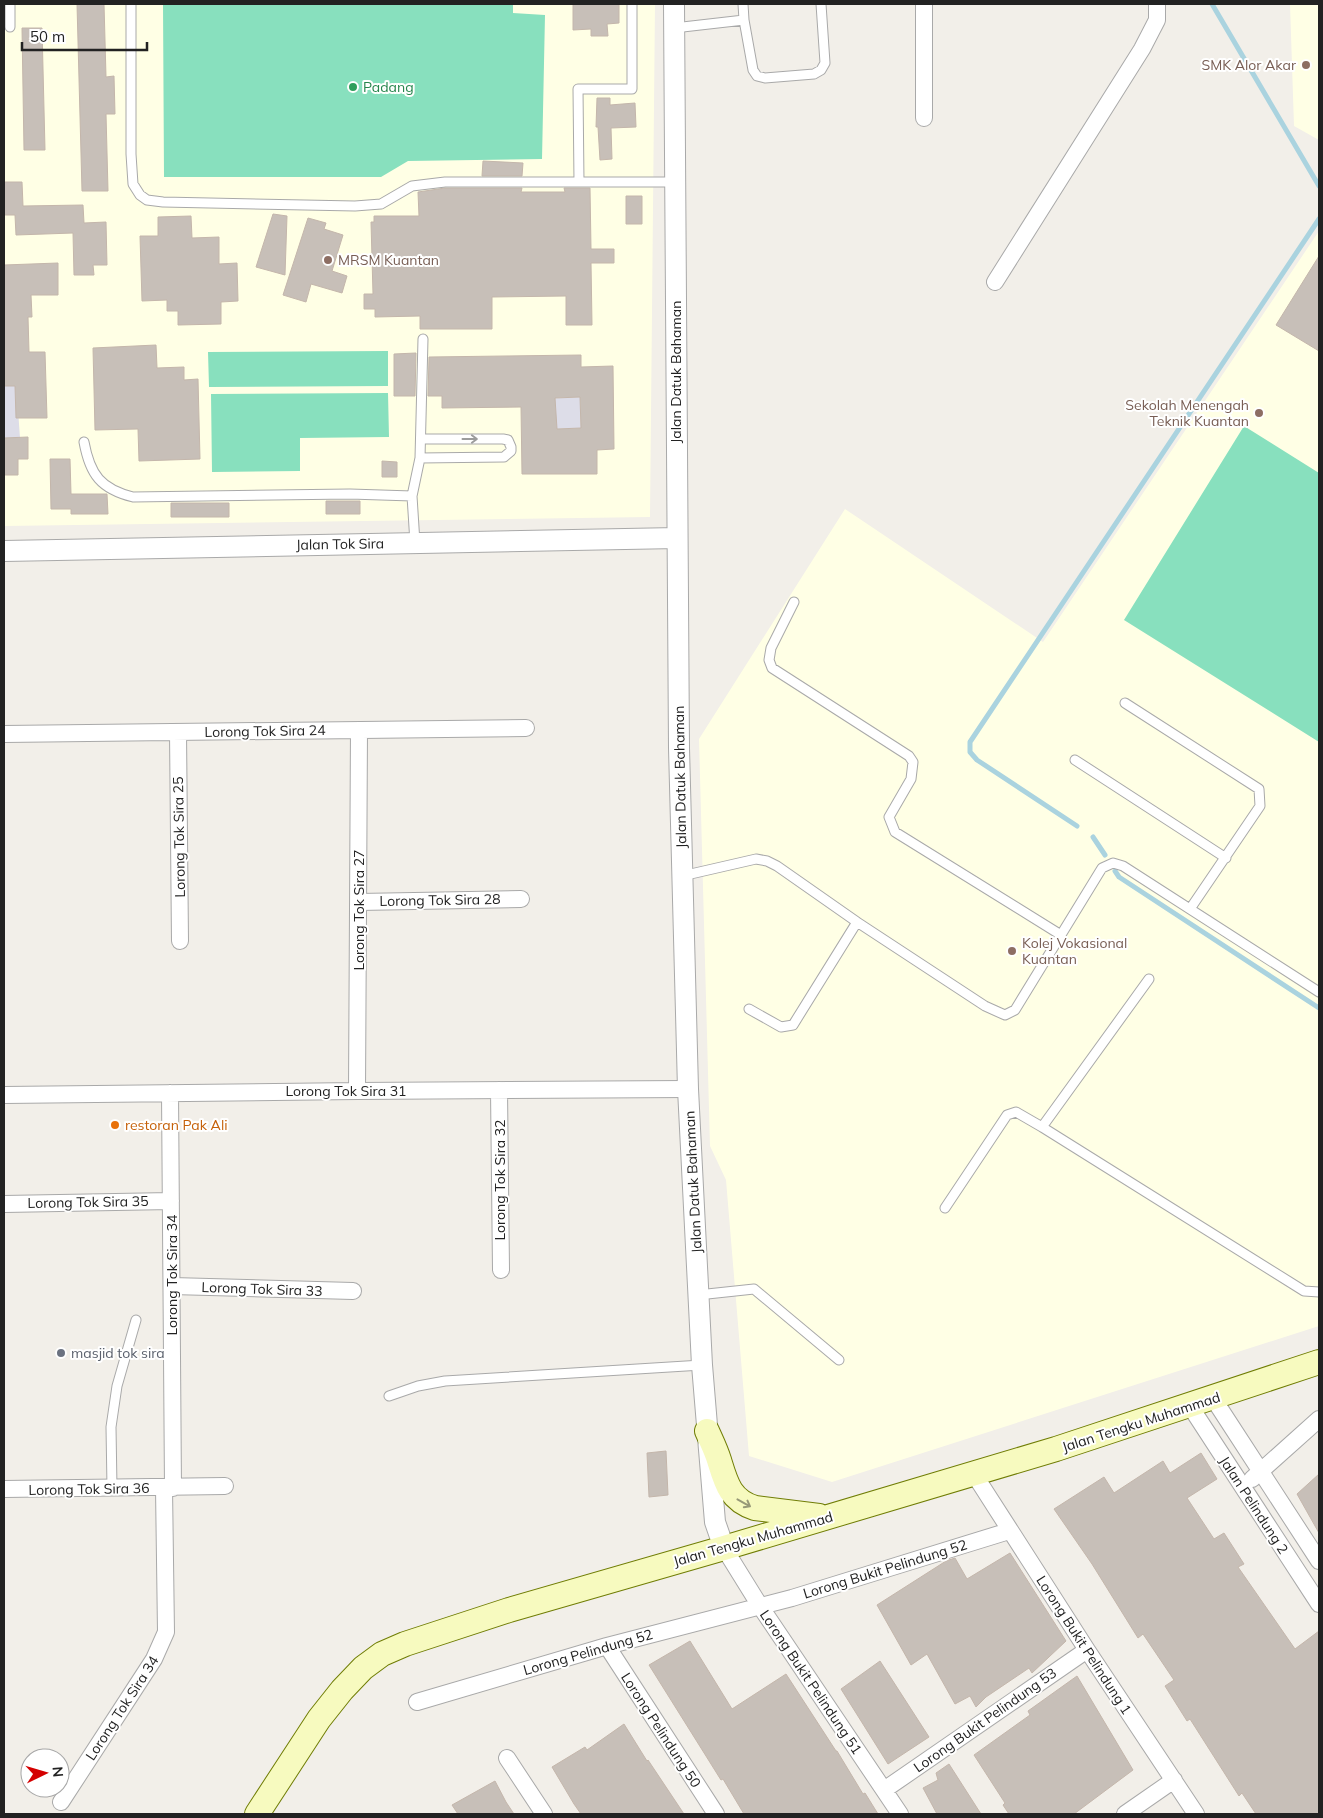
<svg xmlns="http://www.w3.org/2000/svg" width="1323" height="1818" font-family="Mulish,sans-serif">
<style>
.education{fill:#ffffe5}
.pitch{fill:#88e0be}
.plaza{fill:#dddde8}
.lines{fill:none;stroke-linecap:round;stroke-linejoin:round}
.stream{stroke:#aad3df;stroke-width:5}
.building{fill:#c7bfb8;stroke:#c4b6ab;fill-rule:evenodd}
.service-casing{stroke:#a9a9a9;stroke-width:11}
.minor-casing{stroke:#a9a9a9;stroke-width:18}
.tertiary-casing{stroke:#a9a9a9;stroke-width:22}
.secondary-casing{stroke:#707d05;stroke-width:26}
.service{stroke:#fff;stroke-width:9}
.minor{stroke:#fff;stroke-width:16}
.tertiary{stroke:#fff;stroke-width:20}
.secondary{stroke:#f7fabf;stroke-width:24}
.oneway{stroke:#9c9c9c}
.oneway2{stroke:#979978}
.education-dot{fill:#8d6e63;stroke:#fff;stroke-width:2}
.leisure-dot{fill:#2e9e5b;stroke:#fff;stroke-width:2}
.food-dot{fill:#e8710a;stroke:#fff;stroke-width:2}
.worship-dot{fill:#6b7280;stroke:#fff;stroke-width:2}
.labels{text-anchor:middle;stroke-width:4;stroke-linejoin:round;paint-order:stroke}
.education-label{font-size:14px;fill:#785e54;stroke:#fff;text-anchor:end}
.leisure-label{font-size:14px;fill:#27864d;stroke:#fff;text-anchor:start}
.street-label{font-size:14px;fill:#222;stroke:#fff}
.food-label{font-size:14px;fill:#c56008;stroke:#fff;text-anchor:start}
.worship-label{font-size:14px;fill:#5b616d;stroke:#fff;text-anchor:start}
</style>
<rect width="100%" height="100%" fill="#f2efe9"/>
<path class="education" d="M4 4H655L650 517 4 526Z
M1290 4H1319V140L1294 126Z
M1319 231V1326L832 1482 749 1456 726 1180 710 1146 699 739 845 509 1043 642Z"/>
<path class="pitch" d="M163 4H513V13L545 15 542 159 408 161 381 177H164Z
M388 351V386L209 387 208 352Z
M388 393 389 437 300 438V471L212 472 211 394Z
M1244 426 1319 473V742L1124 620Z"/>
<path class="plaza" d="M15 367 20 438H4V386Z
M580 397 581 428 557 429 540 399Z"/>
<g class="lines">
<path class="stream" d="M1212 4 1319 186
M1077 826 977 760 970 752V742L1319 219
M1093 837 1105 855
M1115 871 1119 877 1319 1008"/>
</g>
<path class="building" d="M77 4H104L106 77 114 76 115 114H106L108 191H82Z
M573 4H619V23L607 24 608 36H591V29L573 30Z
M22 28H42L45 150H24Z
M597 98H610V105L635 103 636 127 611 128 612 159 600 160 598 127H596Z
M483 161 523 163 522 176H482Z
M4 182H22L23 206 83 205 84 223 106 222 107 265H93L94 275H74L73 233 16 235 15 215H4Z
M445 188H522L521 192H565L564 188H590L591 249H614V263H591L592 325H566V296L492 297V329H420V316L375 317V309H364V294H373L371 222H374V216H419L418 192Z
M626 196H642V224H626Z
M273 214 287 216 285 275 256 267Z
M191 216 192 238 219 237V264L237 263 238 301 221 302V324L178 325V311H167V300L142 301 140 236H158V217Z
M308 218 326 223 324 229 343 235 332 271 347 276 342 293 311 284 306 302 283 295Z
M1319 256V351L1276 325Z
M58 263V295H31L32 317H28L29 352H45L47 418H16L15 386H4V265Z
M156 345 157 368 184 367V380L198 379 200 459 139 461 138 429 95 430 93 348Z
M416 353 415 396H394V354Z
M581 355V367L613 366 614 449 597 450V474H522L521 407 442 408V396H428L429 357ZM580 397 581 428 557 429 555 398Z
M28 437V459H18V475H4V438Z
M50 459H70L71 494H107L108 514H71V509H51Z
M382 461 397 462V477H382Z
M326 501H360V514H326Z
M171 503H229V517H171Z
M666 1451 668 1495 649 1497 647 1453Z
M1201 1453 1217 1479 1187 1498 1214 1539 1224 1533 1244 1564 1238 1567 1295 1649 1319 1631V1814H1256L1242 1793 1239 1796 1190 1719 1187 1721 1165 1686 1174 1680 1143 1634 1138 1638 1092 1564 1054 1509 1104 1477 1114 1493 1163 1461 1170 1473Z
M1319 1474V1533L1297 1494Z
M1010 1553 1066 1641 1032 1673 1029 1668 986 1697 976 1707 970 1696 955 1704 927 1654 911 1665 877 1605 946 1561 955 1558 967 1579Z
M690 1641 732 1709 786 1674 836 1751H837L863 1794 865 1793 878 1814H744L723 1779 721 1780 649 1665Z
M880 1661 929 1737 888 1764 841 1689Z
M1077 1676 1133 1770 1074 1814H1009L1003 1805 1005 1803 974 1755 1030 1715 1028 1711Z
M624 1724 647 1761 648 1760 684 1814H581L574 1804 552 1767 585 1747 587 1750Z
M949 1764 981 1814H937L923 1788 938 1780 936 1773Z
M495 1781 506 1802 514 1814H458L452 1805Z"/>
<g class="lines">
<g class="service-casing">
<path id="service" d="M10 4V27
M131 4V154L133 184 140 195 147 200 163 202 355 206 381 204 412 186 445 182H674
M743 4 744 20 753 70 757 76 765 78 814 74 821 70 825 63 821 4
M674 28 744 20
M579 182 578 89H632V4
M84 442C90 475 101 489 133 497L350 494 412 496
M420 458 504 457 511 451V447L508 440 503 439H421
M415 543 412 496 420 458 423 339
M794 602 771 648 769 660 772 668 909 756 913 762 911 779 889 817 895 832 1061 935
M1125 703 1259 789 1260 806 1190 909
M1075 760 1226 858
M682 876 756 859 767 861 777 866 857 922 985 1006 1005 1015 1015 1010 1102 868 1113 863 1123 866 1319 992
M749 1009 781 1027 793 1025 857 922
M1042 1127 1149 979
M945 1208 1007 1115 1016 1112 1042 1127 1304 1291 1319 1292
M698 1295 754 1289 839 1360
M389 1396 418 1386 445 1381 702 1365
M112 1488 111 1427 117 1386 136 1320"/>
</g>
<g class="minor-casing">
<path id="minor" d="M924 118V4
M995 282 1142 49 1157 20V4
M178 732 180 941
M4 734 526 728
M359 902 521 899
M499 1090 501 1270
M357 1091 359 730
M170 1093 173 1488
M4 1095 357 1091 688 1089
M4 1204 171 1201
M172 1286 353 1291
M1213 1398 1319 1561
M1190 1406 1319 1604
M974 1474 1087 1650 1196 1814
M1252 1479 1319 1419
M4 1489 225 1486
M724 1548 760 1606 900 1814
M607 1646 716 1814
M417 1702 607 1646 792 1598 1009 1531
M507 1758 544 1814
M884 1790 1087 1650
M61 1802 154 1659 166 1632 164 1488
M1125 1814 1174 1780"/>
</g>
<g class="tertiary-casing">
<path id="tertiary" d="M674 4 679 748 688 1089 702 1365 715 1522 724 1548
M4 551 677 538"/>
</g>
<g class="secondary-casing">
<path id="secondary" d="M707 1431C711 1440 716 1450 719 1460 726 1483 730 1500 755 1508L819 1516
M257 1814 319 1719 342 1690 363 1668 382 1654 405 1644 509 1610 724 1548 1056 1449 1319 1362"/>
</g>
<use href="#service" class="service"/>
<use href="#minor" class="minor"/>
<use href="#tertiary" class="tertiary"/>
<use href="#secondary" class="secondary"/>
</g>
<defs><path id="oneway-shaft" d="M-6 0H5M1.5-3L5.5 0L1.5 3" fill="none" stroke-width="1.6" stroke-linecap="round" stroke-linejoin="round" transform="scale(1.25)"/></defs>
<use class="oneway" href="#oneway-shaft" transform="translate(470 439)"/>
<use class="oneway2" href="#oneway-shaft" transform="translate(744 1503) rotate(29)"/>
<g class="education-dot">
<circle cx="1306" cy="65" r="5"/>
<circle cx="328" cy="260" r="5"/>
<circle cx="1259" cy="413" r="5"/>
<circle cx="1012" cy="951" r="5"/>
</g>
<circle class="leisure-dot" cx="353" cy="87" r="5"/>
<circle class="food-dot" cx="115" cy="1125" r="5"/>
<circle class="worship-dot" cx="61" cy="1353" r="5"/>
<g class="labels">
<g class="education-label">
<text x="1296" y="70">SMK Alor Akar</text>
<text x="338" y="265" text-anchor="start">MRSM Kuantan</text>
<text x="1249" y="410">Sekolah Menengah<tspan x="1249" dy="16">Teknik Kuantan</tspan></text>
<text x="1022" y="948" text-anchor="start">Kolej Vokasional<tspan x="1022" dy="16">Kuantan</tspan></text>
</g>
<g class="leisure-label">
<text x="363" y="92">Padang</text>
</g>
<g class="street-label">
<text transform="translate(676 372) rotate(-90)" y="5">Jalan Datuk Bahaman</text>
<text transform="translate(340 544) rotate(-1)" y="5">Jalan Tok Sira</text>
<text transform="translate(265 731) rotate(-1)" y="5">Lorong Tok Sira 24</text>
<text transform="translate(680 777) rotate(-91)" y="5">Jalan Datuk Bahaman</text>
<text transform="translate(179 837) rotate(-91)" y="5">Lorong Tok Sira 25</text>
<text transform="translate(440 900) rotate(-1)" y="5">Lorong Tok Sira 28</text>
<text transform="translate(359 910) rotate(-90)" y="5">Lorong Tok Sira 27</text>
<text x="346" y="1096">Lorong Tok Sira 31</text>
<text transform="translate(500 1180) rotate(-90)" y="5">Lorong Tok Sira 32</text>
<text transform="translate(693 1182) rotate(-93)" y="5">Jalan Datuk Bahaman</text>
<text transform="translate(88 1202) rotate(-1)" y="5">Lorong Tok Sira 35</text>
<text transform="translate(172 1275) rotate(-90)" y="5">Lorong Tok Sira 34</text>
<text transform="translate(262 1289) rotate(2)" y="5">Lorong Tok Sira 33</text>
<text transform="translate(1141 1422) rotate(-18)" y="5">Jalan Tengku Muhammad</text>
<text transform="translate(89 1489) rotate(-1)" y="5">Lorong Tok Sira 36</text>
<text transform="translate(1254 1505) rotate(57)" y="5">Jalan Pelindung 2</text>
<text transform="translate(753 1539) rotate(-16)" y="5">Jalan Tengku Muhammad</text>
<text transform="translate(885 1569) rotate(-17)" y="5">Lorong Bukit Pelindung 52</text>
<text transform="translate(1084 1645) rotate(57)" y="5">Lorong Bukit Pelindung 1</text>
<text transform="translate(588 1652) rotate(-16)" y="5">Lorong Pelindung 52</text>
<text transform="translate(811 1682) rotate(56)" y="5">Lorong Bukit Pelindung 51</text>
<text transform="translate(122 1708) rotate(-57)" y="5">Lorong Tok Sira 34</text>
<text transform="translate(985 1720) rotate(-35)" y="5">Lorong Bukit Pelindung 53</text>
<text transform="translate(661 1730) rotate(57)" y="5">Lorong Pelindung 50</text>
</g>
<g class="food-label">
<text x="125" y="1130">restoran Pak Ali</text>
</g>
<g class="worship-label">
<text x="71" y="1358">masjid tok sira</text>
</g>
</g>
<rect width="1323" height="1818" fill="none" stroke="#222222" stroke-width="10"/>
<g transform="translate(45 1773) rotate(85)"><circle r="24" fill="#ffffff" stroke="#a7a7a7"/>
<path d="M0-4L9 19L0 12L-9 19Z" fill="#d40000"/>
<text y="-8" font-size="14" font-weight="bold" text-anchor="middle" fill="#222222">N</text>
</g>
<path d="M22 42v8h125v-8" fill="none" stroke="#222222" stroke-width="2.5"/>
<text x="30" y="42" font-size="15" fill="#222222" stroke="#ffffff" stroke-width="4" paint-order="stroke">50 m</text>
</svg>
